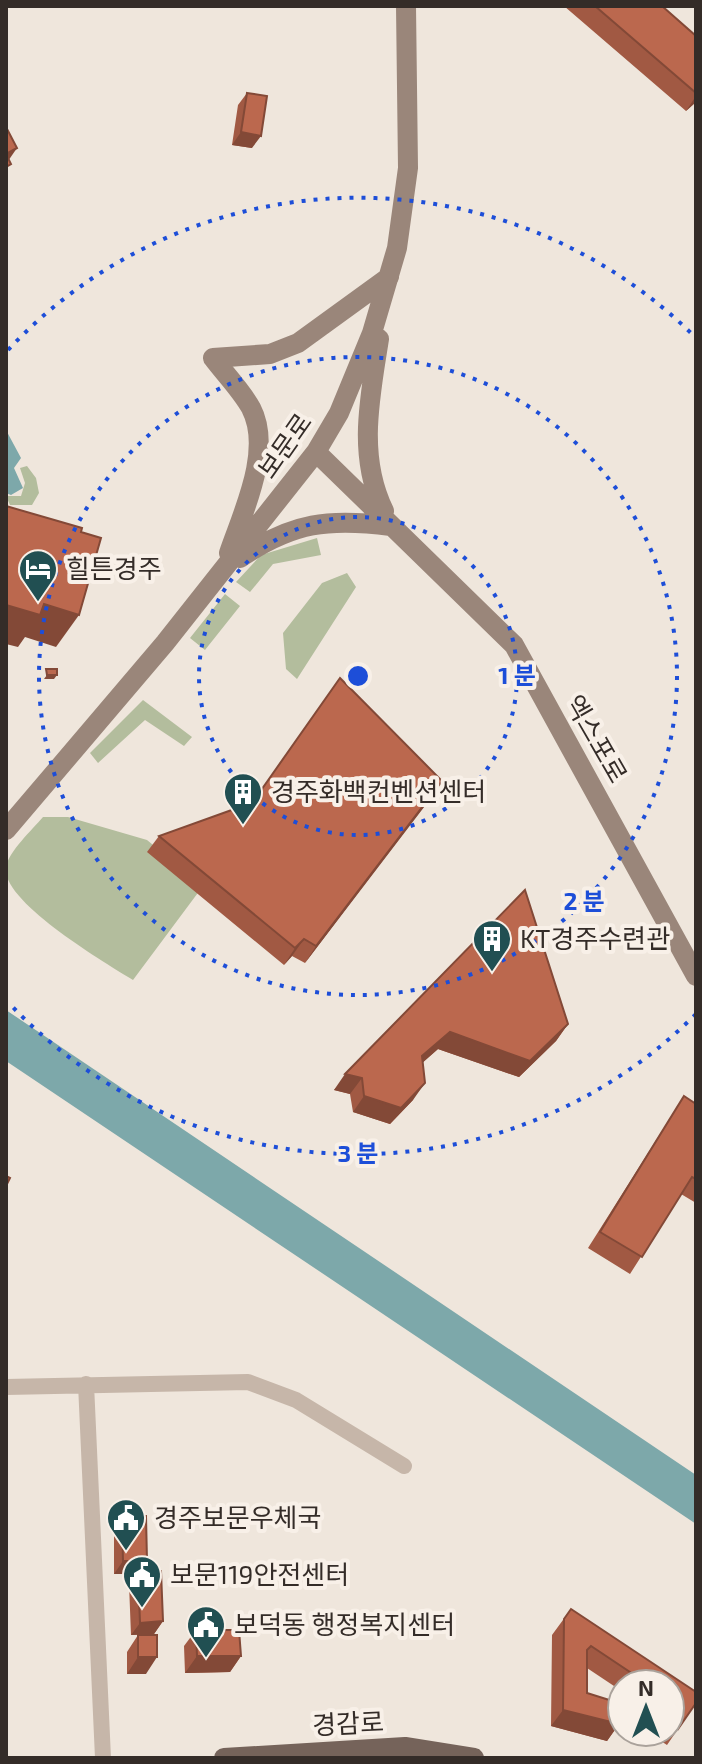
<svg xmlns="http://www.w3.org/2000/svg" width="702" height="1764" font-family="'Exo 2','Noto Sans KR',sans-serif">
<style>
.green{fill:#b3bd9d}
.water{fill:#7da8aa}
.lines{fill:none;stroke-linecap:round;stroke-linejoin:round}
.street{stroke:#c6b6a9;stroke-width:16}
.secondary{stroke:#9a867a;stroke-width:20}
.primary{stroke:#75635a;stroke-width:20}
.wall{fill:#a15943;fill-rule:evenodd}
.shaded-wall{fill:#834937}
.building{fill:#bb684e;stroke:#834937;stroke-width:2}
.ring{fill:none;stroke:#1d4ed8;stroke-width:4;stroke-dasharray:4 8}
.labels{text-anchor:middle;stroke-width:8;stroke-linejoin:round;paint-order:stroke}
.street-label{font-size:26px;fill:#342c28;stroke:#f8f0e8}
.poi-label{font-size:26px;fill:#342c28;stroke:#f8f0e8;text-anchor:start}
.centre{fill:#1d4ed8;stroke:#f8f0e8;stroke-width:4}
.ring-label{font-size:24px;text-anchor:middle;font-weight:bold;fill:#1d4ed8;stroke:#f8f0e8;stroke-width:8;stroke-linejoin:round;paint-order:stroke}
</style>
<rect width="100%" height="100%" fill="#efe6dc"/>
<path class="green" d="M27 466 36 478 39 493 32 505H10L6 496H21L25 483 20 468Z
M317 538 321 555 273 564 250 592 236 582 261 555Z
M347 573 356 587 297 679 286 669 283 633 322 583Z
M225 594 240 606 205 650 190 638Z
M143 700 192 737 184 746 145 720 98 763 90 753Z
M43 817H68L147 840 203 886 133 980C107 964 0 901 6 867 9 851 32 830 43 817Z"/>
<path class="water" d="M6 430 21 458 14 468 23 488 11 495 6 493Z
M6 1010 696 1475V1524L6 1061Z"/>
<g class="lines">
<path class="street" d="M86 1384 103 1758
M6 1387 248 1382 296 1400 404 1466"/>
<path class="secondary" d="M379 339C370 397 357 456 384 511
M213 358C225 374 241 390 251 408 273 450 243 512 229 553
M213 358 270 354 298 343 389 277
M316 452 514 645 696 976
M240 558C293 522 329 518 391 526
M6 830 165 643 316 452 339 413 372 333 397 248 408 168 406 6"/>
<path class="primary" d="M224 1758 405 1747 474 1758"/>
</g>
<path class="wall" d="M564 6H662L696 36V102L686 111Z
M247 93 252 148 232 145 238 105Z
M442 781 305 963 292 956 284 965 147 852 159 836Z
M525 890 568 1024 556 1041 519 1077 438 1049 423 1062 413 1100 390 1124 353 1112 350 1094 334 1090Z
M684 1096 696 1104V1203L681 1194 630 1274 588 1248Z
M122 1517 147 1561 140 1571 163 1621 154 1634 131 1635 129 1584 136 1574H114V1529Z
M571 1609 696 1703 667 1745 647 1732H670V1684H622V1697L618 1702 619 1724 607 1741 551 1726 552 1635ZM587 1668 620 1690 612 1701 587 1693Z
M196 1630 241 1656 230 1672 185 1673 184 1646Z
M138 1635 146 1674H127V1652Z"/>
<path class="shaded-wall" d="M696 96V102L686 111Z
M241 132 261 136 252 148 232 145Z
M17 148 6 164V154Z
M44 604 79 615 56 647 25 637 18 647 6 644V605Z
M47 675H57L54 679H44Z
M442 781 431 798 305 963 316 946Z
M304 939 292 956 284 965 295 948Z
M568 1024 556 1041 519 1077 438 1049 411 1073 422 1056 450 1032Z
M345 1074 362 1078 350 1094 334 1090Z
M425 1083 413 1100 390 1124 353 1112 364 1096Z
M123 1561H147L138 1574V1571L136 1574H114Z
M163 1621 154 1634 131 1635 140 1623Z
M197 1656H241L230 1672 185 1673Z
M138 1657H157L146 1674H127Z
M563 1710 619 1724 607 1741 551 1726Z"/>
<path class="building" d="M595 6H662L696 36V93Z
M247 93 267 96 261 136 241 132Z
M6 127 17 148 6 154Z
M6 154 11 164 6 167Z
M6 506 82 528 81 532 101 538 79 615 44 604 40 615 6 605Z
M46 669H57V675H47Z
M340 678 442 781 316 946 304 939 295 948 159 836 240 807 257 796Z
M525 890 568 1024 530 1061 450 1032 422 1056 425 1083 401 1108 364 1096 362 1078 345 1074Z
M684 1096 696 1104V1179L692 1177 642 1257 600 1232Z
M6 1176 10 1178 6 1186Z
M146 1516 147 1561H123L122 1517Z
M138 1571H161L163 1621 140 1623Z
M571 1609 696 1692V1703L678 1729 670 1723V1684H648L591 1646 587 1650V1693L622 1704V1712L619 1724 563 1710 564 1619Z
M196 1630H239L241 1656H197Z
M138 1635H157V1657H138Z
M622 1688V1697L618 1702 612 1701Z"/>
<g class="ring">
<circle cx="358" cy="676" r="159"/>
<circle cx="358" cy="676" r="319"/>
<path d="M696 1014A478 478 0 0 1 8 1002M8 350A478 478 0 0 1 696 338"/>
</g>
<defs>
<g id="hotel-pin" transform="scale(2)"><path d="M0 17L-7.5 6A9.5 9.5 0 1 1 7.5 6Z" fill="#214f52" stroke="#f8f0e8"/><path d="M-6-4.5h1.5V1H6V5H4.5V3h-9V5H-6ZM-4 0a1.8 1.8 0 1 1 3.6 0ZM.5 0V-2.5h3Q6-2.5 6 0Z" fill="#fff"/></g>
<g id="building-pin" transform="scale(2)"><path d="M0 17L-7.5 6A9.5 9.5 0 1 1 7.5 6Z" fill="#214f52" stroke="#f8f0e8"/><path d="M-4-6H4V6H1V3H-1V6H-4ZM-2.5-4.3h1.7v1.8h-1.7ZM.8-4.3h1.7v1.8H.8ZM-2.5-1h1.7V.8h-1.7ZM.8-1h1.7V.8H.8Z" fill="#fff"/></g>
<g id="civic-pin" transform="scale(2)"><path d="M0 17L-7.5 6A9.5 9.5 0 1 1 7.5 6Z" fill="#214f52" stroke="#f8f0e8"/><path d="M-.6-6.5H3V-4.5H.6V-3L4-1V1h2V6H-6V1h2V-1L-.6-3ZM-1.2 2.5V6h2.4V2.5Z" fill="#fff"/></g>
</defs>
<g fill-rule="evenodd">
<use href="#hotel-pin" x="38" y="569"/>
<use href="#building-pin" x="243" y="792"/>
<use href="#building-pin" x="492" y="939"/>
<use href="#civic-pin" x="126" y="1518"/>
<use href="#civic-pin" x="142" y="1575"/>
<use href="#civic-pin" x="206" y="1625"/>
</g>
<g class="labels">
<g class="street-label">
<text transform="translate(285 446) rotate(-55)" y="9">보문로</text>
<text transform="translate(596 739) rotate(60)" y="9">엑스포로</text>
<text transform="translate(348 1724) rotate(-3)" y="9">경감로</text>
</g>
<g class="poi-label">
<text x="66" y="578">힐튼경주</text>
<text x="271" y="801">경주화백컨벤션센터</text>
<text x="520" y="948">KT경주수련관</text>
<text x="154" y="1527">경주보문우체국</text>
<text x="170" y="1584">보문119안전센터</text>
<text x="234" y="1634">보덕동 행정복지센터</text>
</g>
</g>
<circle cx="358" cy="676" r="12" class="centre"/>
<g class="ring-label">
<text x="517" y="684">1 분</text>
<text x="584" y="910">2 분</text>
<text x="358" y="1162">3 분</text>
</g>
<rect width="702" height="1764" fill="none" stroke="#342c28" stroke-width="16"/>
<g transform="translate(646 1708)"><circle r="38" fill="#f8f0e8" stroke="#aaa29b" stroke-width="2"/>
<path d="M0-6L14 30L0 20L-14 30Z" fill="#214f52"/>
<text y="-12" font-size="22" font-weight="bold" text-anchor="middle" fill="#342c28">N</text>
</g>
</svg>
